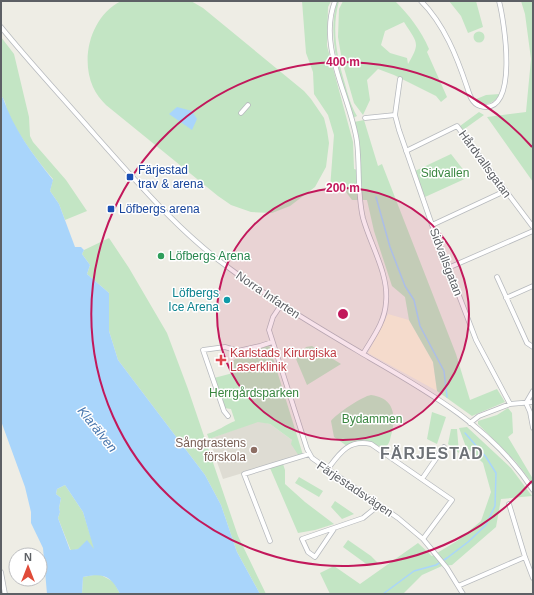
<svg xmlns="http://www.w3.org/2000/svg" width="534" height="595" font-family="Helvetica,sans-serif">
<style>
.commercial{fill:#fcf6dc}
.education{fill:#dedcd3}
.green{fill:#c3e5c4;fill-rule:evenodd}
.water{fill:#a9d5fb;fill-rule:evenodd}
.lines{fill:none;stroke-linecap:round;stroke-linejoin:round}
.stream{stroke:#a9d5fb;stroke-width:1.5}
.minor-casing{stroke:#b7babe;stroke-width:5.5}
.minor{stroke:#fff;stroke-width:4}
.ring{fill:none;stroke:#c2185b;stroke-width:2}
.transit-dot{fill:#1a4fb4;stroke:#fff;stroke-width:1.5}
.leisure-dot{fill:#2e9e5b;stroke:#fff;stroke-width:1.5}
.culture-dot{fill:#0f9aa8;stroke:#fff;stroke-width:1.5}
.health-dot{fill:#e0444e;stroke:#fff;stroke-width:1.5}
.education-dot{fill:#8d6e63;stroke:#fff;stroke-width:1.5}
.labels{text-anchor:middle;stroke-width:3;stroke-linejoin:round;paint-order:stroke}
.street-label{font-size:12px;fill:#5d6065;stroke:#fff}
.transit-label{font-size:12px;fill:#164399;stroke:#fff;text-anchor:start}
.park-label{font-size:12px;fill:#3a8640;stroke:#fff}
.leisure-label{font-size:12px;fill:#27864d;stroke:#fff;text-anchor:start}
.culture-label{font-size:12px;fill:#0d838f;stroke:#fff;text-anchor:end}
.health-label{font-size:12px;fill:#be3a42;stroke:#fff;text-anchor:start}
.education-label{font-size:12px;fill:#785e54;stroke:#fff;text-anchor:end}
.water-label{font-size:13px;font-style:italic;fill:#4675ad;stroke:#fff}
.district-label{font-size:16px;font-weight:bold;letter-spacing:1px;fill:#6e7277;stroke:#fff}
.centre{fill:#c2185b;stroke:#fff;stroke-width:2}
.ring-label{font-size:12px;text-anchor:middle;font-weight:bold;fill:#c2185b;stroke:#fff;stroke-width:3;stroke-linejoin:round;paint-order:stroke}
</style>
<rect width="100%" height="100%" fill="#eeede5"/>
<path class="commercial" d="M388 314 409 320 433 362 437 391 368 353Z"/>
<path class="education" d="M258 421 270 424 292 440 299 456 223 479 209 439Z"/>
<path class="green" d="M121 1H191L203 8 304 91 311 99 324 118 327 130 329 143 326 167 315 187 290 206 272 213 251 212 231 205 218 196 106 105C101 100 96 94 93 87 80 58 91 16 121 1Z
M302 1H331L328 7 327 46 353 142 354 169 361 171 359 144 354 122 364 120 378 166 382 164 456 354 470 400 497 389 505 402 472 416 437 391 433 362 409 320 405 297 392 286 374 231 367 200H352L346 192 330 189 334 135 328 115 314 94 313 72 306 53Z
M337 1H339C331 30 337 56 345 84 348 95 351 106 357 116L353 118C342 80 326 41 337 1Z
M343 1H395C409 15 421 30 429 49L427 52 447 97 441 102 436 96 394 75 378 69 367 80 370 100 363 115 354 103 342 61 338 37 339 9ZM404 22C417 43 421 42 408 64L407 58 390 53 381 45 385 31Z
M449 1H476L483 27 468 33 461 16Z
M521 1H533V182L487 117 526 112 531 59 525 14Z
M473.5 37a5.5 5.5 0 1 1 11 0a5.5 5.5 0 1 1-11 0Z
M1 37 14 54 29 117 30 136 33 142 66 180 87 211 65 220 59 204 50 191 53 179C36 159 20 137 8 114 6 108 6 100 1 96Z
M500 94C494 104 483 108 474 100L486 95Z
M479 112 484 115 463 130 460 126Z
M451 154 469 177 425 197 415 171Z
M109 238 129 268 167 333 188 389 238 536 266 594H260L237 552 221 505 205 475 118 360 109 331V293L87 274 90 265 82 254 84 250Z
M269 345 303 455 299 456 291 444 292 440 270 424 258 422 209 439 207 434C218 431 225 425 235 421L231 409 224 408 214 378 233 373 231 363 241 353Z
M312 346 341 364 307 385 296 359 306 347Z
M371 395C393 398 396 413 392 432 390 438 390 445 384 448L364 440 347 446 334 437 331 421C336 414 363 396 371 395Z
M508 408 512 413 513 433 508 437 533 479V484L516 462 478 424V421L497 415Z
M432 412 446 417 437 444 427 439Z
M467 427 511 468 532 496 501 499 496 527 452 565 442 566 422 575 403 594H330L320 573 334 566 360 584 418 543 432 556 457 541 481 521 491 492 483 463 466 447 459 428Z
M451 429H457L459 453 448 444Z
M283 464 285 470V484L305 502 334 524 315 530 298 533 270 468Z
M299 477 323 491 319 497 295 483Z
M65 485 83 512 95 550 78 549 71 551 58 518 60 512 59 508 61 498 56 494 57 489Z
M335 501 354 514 342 519 331 507Z
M348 540 371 556 378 563 369 566 343 547Z
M99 574 114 582 120 594H82L83 577Z"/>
<path class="water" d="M1 96 3 98C13 128 33 155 53 180L50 191 59 204 75 247H81L84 250 82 254 90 265 87 274 109 293V331L118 360 205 475 221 505 237 552 260 594H120C111 575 103 573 83 577L82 594H47L43 548 31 523V512L25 487 1 421ZM65 485 83 512 94 549 87 540 78 549 70 550 58 518 60 512 59 508 61 498 56 494 57 489Z
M177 107 192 111 197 119 192 130 169 114Z"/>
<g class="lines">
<path class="stream" d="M376 197 390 247 405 286 414 300 420 326 444 371 447 397
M383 594 414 571 436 565 447 558 468 542 486 525 495 506 496 473 486 457 465 433"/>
<g class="minor-casing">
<path id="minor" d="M335 1C317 48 351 97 357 142 360 167 357 193 363 218 370 244 389 274 386 302 385 322 373 337 363 354
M421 1C444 24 457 57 467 87 469 94 472 104 480 106 520 117 504 20 499 1
M1 27C31 64 64 99 95 135 137 182 178 231 229 268 273 301 321 329 368 357 429 392 494 429 533 490
M400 79 395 115 399 130 432 225 476 340 510 404
M241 113 248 105
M365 118 395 115
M406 151 457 126 533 227
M432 225 505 191
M448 268 533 231
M497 277 527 343 533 347
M506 298 533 286
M281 305 273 317 269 330 307 449 312 458 398 518 423 539 447 568 463 594
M526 403 530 412 533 428
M526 403 533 391
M228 416 224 411 203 350 225 347 238 351 260 346 272 342
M470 423 479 416 510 404 533 402
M327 470C339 454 348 439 371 444L452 500 423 539
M422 479 444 447
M509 504 525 557 533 578
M334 529 315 557 308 552 302 539 363 518 379 505
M270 541 244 474 309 454
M1 572 5 594
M458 586 525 557"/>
</g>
<use href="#minor" class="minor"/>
</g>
<circle cx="343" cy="314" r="126" fill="#c2185b" fill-opacity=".12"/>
<g class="ring">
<circle cx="343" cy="314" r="126"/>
<path d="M532 481A252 252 0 1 1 532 147"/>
</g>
<g class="transit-dot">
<rect x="126" y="173" width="8" height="8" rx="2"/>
<rect x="107" y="205" width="8" height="8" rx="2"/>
</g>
<circle class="leisure-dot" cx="161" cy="256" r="4"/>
<circle class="culture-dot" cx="227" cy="300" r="4"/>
<path class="health-dot" d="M219 354h4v4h4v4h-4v4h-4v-4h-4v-4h4z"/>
<circle class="education-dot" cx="254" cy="450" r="4"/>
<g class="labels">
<g class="street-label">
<text transform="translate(485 164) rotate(54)" y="4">Hårdvallsgatan</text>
<text transform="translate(446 262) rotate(69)" y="4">Sidvallsgatan</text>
<text transform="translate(268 295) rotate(34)" y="4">Norra Infarten</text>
<text transform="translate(355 489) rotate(34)" y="4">Färjestadsvägen</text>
</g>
<g class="transit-label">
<text x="138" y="174">Färjestad<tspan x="138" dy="14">trav &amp; arena</tspan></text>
<text x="119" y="213">Löfbergs arena</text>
</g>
<g class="park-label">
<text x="445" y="177">Sidvallen</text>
<text x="254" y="397">Herrgårdsparken</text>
<text x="372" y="423">Bydammen</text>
</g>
<g class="leisure-label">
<text x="169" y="260">Löfbergs Arena</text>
</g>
<g class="culture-label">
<text x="219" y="297">Löfbergs<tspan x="219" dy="14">Ice Arena</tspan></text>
</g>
<g class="health-label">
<text x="230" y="357">Karlstads Kirurgiska<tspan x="230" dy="14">Laserklinik</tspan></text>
</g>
<g class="education-label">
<text x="246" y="447">Sångtrastens<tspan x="246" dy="14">förskola</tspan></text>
</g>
<g class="water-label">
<text transform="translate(98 429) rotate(51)" y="5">Klarälven</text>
</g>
<g class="district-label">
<text x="432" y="459">FÄRJESTAD</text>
</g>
</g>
<circle cx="343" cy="314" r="6" class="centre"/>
<g class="ring-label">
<text x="343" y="66">400 m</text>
<text x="343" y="192">200 m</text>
</g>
<rect width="534" height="595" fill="none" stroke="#5d6065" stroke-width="4"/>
<g transform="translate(28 567)"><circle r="19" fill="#ffffff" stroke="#bebfc1"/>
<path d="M0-3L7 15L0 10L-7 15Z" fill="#e04b39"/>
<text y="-6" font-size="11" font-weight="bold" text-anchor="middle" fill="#5d6065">N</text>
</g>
</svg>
